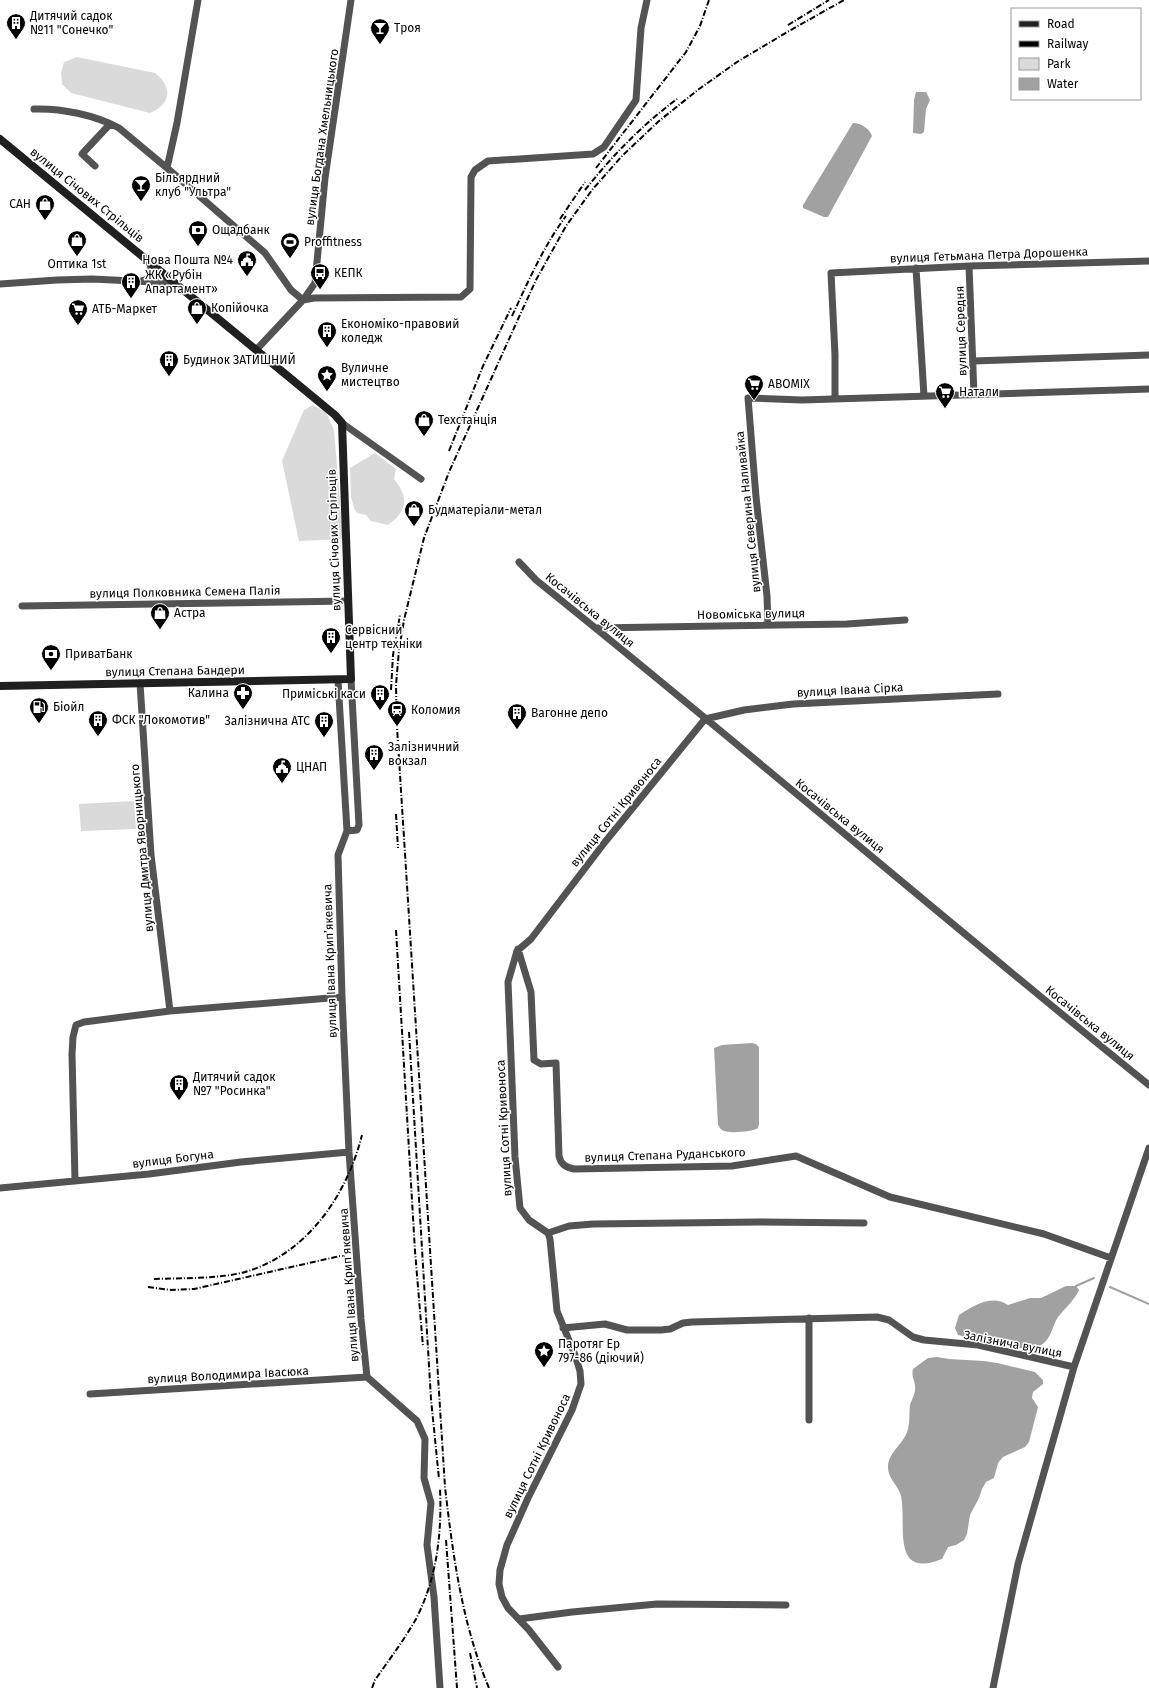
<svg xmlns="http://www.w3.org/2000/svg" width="1149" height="1688" font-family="'Fira Sans',sans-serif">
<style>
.green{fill:#dadada}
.water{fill:#a1a1a1}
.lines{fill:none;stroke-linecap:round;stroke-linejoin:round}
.stream{stroke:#a1a1a1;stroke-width:2}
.street{stroke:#535353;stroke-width:7}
.secondary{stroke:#202020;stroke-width:8}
.rail{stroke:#000;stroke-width:2;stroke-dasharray:6 2 1 2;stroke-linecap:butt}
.labels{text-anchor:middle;stroke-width:3;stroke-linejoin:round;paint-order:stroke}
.poi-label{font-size:12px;fill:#000;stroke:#fff;text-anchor:start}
.street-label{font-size:12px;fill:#000;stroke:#fff}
</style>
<rect width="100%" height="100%" fill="#fff"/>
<path class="green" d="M77 57 155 73C173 87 171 104 150 113L71 93 62 84 61 73 64 62Z
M313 405 326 412 334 430 343 539 299 541 282 461 304 410Z
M375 453 396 469 394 479C409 498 408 510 388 525L371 521 366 515 357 513 354 508 351 497 350 468Z
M134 801 136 829 81 831 79 804Z"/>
<path class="water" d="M916 92H926L930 100 926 109 924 132 921 134 913 133 914 100Z
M853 123C861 123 870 129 872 136L828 217H824L803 208V205Z
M752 1043 756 1044 759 1047V1124L758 1128C752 1132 728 1134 722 1130 720 1129 720 1127 718 1125L714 1048 722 1045Z
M1066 1286H1076L1079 1290C1074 1301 1065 1308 1058 1317 1053 1324 1052 1335 1045 1342 1032 1356 995 1343 980 1339 972 1338 965 1337 958 1335L955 1328 959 1315C973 1306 992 1294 1008 1305L1030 1298H1041Z
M937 1357 949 1359 984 1361 997 1363 1035 1372 1043 1380V1384L1033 1392 1032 1398 1038 1407 1029 1442 1025 1447 1003 1457 998 1463 994 1478 986 1482 982 1489 979 1498 970 1515 967 1534 964 1540 956 1545 948 1547 942 1559C890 1580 907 1523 901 1496 899 1486 887 1478 888 1466 889 1451 905 1443 908 1429 910 1421 909 1412 910 1405 912 1399 916 1392 915 1387 915 1380 911 1377 913 1369L928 1358Z"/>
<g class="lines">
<path class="stream" d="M1076 1286 1094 1278
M1110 1287 1149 1304"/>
<path class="street" d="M198 0 177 123 167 168 265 253 291 290 303 300 314 298 461 297 470 289 471 177 475 170 488 161 593 154 604 147 636 100 641 28 647 0
M34 109C61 108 95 115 119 128L167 168
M95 166 82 154 110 124
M969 266 974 395
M916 268 924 396
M142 281C153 278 152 270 149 261
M0 284 57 280 92 279 174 283
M256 350 303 300 315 283 325 178 351 0
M973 361 1149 355
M835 399V355L831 273 969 266 1149 261
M342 423 421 479
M519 562 536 580C743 746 943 919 1149 1085
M22 606 348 601
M768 625 767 596 756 497 748 398 802 400 1149 389
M596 628 847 624 905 620
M338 680 347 831 338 855 342 997 349 1152 361 1319 367 1377 417 1421 425 1439 424 1478 431 1503 427 1545 434 1597 440 1688
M140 683 151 855 170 1011
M705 719 744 710 793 704 998 694
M347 831 357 830 359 825 351 679
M518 949 531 992 534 1060 541 1064 556 1063 559 1156C561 1165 566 1167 574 1169L732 1166 796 1156 890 1197 1044 1234 1111 1258
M75 1180 72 1054 73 1037 76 1025 84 1022 170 1011 342 997
M0 1188 149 1174 241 1162 349 1152
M548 1233 569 1226 593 1224 759 1222 864 1223
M809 1318V1420
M563 1328 605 1324 627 1330H661L670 1329 683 1323 692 1322 877 1317 889 1320 913 1337 924 1340 978 1345 1074 1367
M90 1394 367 1377
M519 1619 572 1612 657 1604 786 1605
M558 1667 529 1630 508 1608 502 1597 499 1584 500 1570 507 1545 528 1498 572 1410 581 1384 580 1371 575 1355 557 1311 550 1239 548 1233 529 1220 520 1208 515 1157 508 982 517 951 531 939 605 842 705 719
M993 1688 1018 1564 1074 1367 1149 1148"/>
<path class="secondary" d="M0 139 335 415 342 423 351 679 0 686"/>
<path class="rail" d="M788 25 829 0
M596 168 686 52 700 26 709 0
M585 190C612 156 642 125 677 99
M560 219 585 182
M512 316C528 282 543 247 566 216
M449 451 483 366 511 308
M391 690 393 655 400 615
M396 814 398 848
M396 930 415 1251 423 1347
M409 1032 431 1399 439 1479
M154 1279C181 1278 219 1279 245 1272 307 1254 347 1195 362 1135
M148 1287 171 1290 194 1289 340 1256
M446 1540 457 1688
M470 1653 477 1688
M372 1688 375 1680C389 1660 404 1640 416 1619 437 1578 442 1533 440 1488
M489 1688C462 1624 453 1556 445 1487L397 727 396 685 399 650 404 620 424 538 449 472 519 317 536 280 566 226 592 190 622 156 659 121 699 89 737 62 789 31 844 0"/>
</g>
<defs>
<g id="building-pin" transform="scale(1)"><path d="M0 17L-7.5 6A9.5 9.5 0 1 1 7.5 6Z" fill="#000" stroke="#fff"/><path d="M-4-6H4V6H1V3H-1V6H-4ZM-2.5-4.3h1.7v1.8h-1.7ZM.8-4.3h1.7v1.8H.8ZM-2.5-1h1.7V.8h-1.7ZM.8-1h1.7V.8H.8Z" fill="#fff"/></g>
<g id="bar-pin" transform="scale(1)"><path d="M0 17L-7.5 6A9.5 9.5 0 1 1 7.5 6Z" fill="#000" stroke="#fff"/><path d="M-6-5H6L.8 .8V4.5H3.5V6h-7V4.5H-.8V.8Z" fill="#fff"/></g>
<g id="shop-pin" transform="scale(1)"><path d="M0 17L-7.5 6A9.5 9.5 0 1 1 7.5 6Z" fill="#000" stroke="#fff"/><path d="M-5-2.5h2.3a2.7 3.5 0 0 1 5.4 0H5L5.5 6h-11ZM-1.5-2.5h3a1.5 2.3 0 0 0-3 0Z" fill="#fff"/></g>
<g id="bank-pin" transform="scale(1)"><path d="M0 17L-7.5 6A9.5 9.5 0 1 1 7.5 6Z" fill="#000" stroke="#fff"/><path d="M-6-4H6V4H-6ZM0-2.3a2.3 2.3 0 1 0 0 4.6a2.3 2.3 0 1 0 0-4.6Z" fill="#fff"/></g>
<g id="stadium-pin" transform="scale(1)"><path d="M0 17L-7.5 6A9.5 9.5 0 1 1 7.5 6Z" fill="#000" stroke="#fff"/><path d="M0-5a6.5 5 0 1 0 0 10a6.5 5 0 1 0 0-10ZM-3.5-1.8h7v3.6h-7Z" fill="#fff"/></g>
<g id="civic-pin" transform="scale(1)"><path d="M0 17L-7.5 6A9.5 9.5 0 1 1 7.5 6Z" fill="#000" stroke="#fff"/><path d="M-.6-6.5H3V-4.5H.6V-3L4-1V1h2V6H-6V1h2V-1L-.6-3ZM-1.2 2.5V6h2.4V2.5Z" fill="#fff"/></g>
<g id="bus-pin" transform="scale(1)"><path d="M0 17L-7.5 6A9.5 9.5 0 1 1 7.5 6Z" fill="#000" stroke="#fff"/><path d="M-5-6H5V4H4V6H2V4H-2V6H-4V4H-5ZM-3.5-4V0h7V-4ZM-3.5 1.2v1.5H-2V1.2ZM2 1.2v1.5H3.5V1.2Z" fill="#fff"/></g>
<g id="supermarket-pin" transform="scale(1)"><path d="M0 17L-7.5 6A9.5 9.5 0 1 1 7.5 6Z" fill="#000" stroke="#fff"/><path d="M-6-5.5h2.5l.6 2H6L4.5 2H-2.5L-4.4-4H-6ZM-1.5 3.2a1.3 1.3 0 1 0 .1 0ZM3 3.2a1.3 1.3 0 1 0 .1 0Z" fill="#fff"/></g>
<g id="sight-pin" transform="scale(1)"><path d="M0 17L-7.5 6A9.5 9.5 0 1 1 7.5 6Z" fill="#000" stroke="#fff"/><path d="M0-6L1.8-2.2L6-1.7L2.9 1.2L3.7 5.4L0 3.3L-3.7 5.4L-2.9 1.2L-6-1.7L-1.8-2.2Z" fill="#fff"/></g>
<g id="pharmacy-pin" transform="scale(1)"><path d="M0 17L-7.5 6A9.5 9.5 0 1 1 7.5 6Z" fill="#000" stroke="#fff"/><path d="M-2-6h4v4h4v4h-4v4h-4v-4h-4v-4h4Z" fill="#fff"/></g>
<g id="fuel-pin" transform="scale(1)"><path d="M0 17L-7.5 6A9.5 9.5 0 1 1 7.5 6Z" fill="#000" stroke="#fff"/><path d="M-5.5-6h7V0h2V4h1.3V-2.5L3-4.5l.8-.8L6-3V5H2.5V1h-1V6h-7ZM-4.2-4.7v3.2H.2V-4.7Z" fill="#fff"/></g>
<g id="station-pin" transform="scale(1)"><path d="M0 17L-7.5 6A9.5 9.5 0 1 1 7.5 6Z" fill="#000" stroke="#fff"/><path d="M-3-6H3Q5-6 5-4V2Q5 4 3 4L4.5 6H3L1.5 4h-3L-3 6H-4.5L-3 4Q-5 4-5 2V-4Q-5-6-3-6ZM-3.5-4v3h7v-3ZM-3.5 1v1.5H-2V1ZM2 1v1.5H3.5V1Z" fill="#fff"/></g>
</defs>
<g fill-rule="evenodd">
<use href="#building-pin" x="16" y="23"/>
<use href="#bar-pin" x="380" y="28"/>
<use href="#bar-pin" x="141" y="185"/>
<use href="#shop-pin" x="45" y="204"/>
<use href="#bank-pin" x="198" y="230"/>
<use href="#shop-pin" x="77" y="240"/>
<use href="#stadium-pin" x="290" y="242"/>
<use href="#civic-pin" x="247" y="260"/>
<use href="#bus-pin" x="320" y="273"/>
<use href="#building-pin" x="131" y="282"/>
<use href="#shop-pin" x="197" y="308"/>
<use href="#supermarket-pin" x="78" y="309"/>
<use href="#building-pin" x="327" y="331"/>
<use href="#building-pin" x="169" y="360"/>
<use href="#sight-pin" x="327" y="375"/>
<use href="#supermarket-pin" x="754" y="384"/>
<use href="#supermarket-pin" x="945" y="392"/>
<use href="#shop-pin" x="424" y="420"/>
<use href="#shop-pin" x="414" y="510"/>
<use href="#shop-pin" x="160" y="613"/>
<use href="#building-pin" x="331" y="637"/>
<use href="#bank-pin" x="51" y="654"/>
<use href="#pharmacy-pin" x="243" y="693"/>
<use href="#building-pin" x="380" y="694"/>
<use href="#fuel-pin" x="39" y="707"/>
<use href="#station-pin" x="397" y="710"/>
<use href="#building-pin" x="517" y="713"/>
<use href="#building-pin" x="98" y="720"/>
<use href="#building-pin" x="324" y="721"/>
<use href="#building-pin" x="374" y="754"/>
<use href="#civic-pin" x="282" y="767"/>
<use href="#building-pin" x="179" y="1084"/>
<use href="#sight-pin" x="544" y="1351"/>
</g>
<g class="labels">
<g class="poi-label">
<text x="30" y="20">Дитячий садок<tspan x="30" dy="14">№11 "Сонечко"</tspan></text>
<text x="394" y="32">Троя</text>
<text x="155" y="182">Більярдний<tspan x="155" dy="14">клуб "Ультра"</tspan></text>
<text x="31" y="208" text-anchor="end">САН</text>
<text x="212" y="234">Ощадбанк</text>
<text x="304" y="246">Proffitness</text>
<text x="233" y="264" text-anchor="end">Нова Пошта №4</text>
<text x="77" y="268" text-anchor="middle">Оптика 1st</text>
<text x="334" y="277">КЕПК</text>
<text x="145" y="279">ЖК «Рубін<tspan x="145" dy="14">Апартамент»</tspan></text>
<text x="211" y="312">Копійочка</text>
<text x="92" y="313">АТБ-Маркет</text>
<text x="341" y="328">Економіко-правовий<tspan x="341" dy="14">коледж</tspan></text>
<text x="183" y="364">Будинок ЗАТИШНИЙ</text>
<text x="341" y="372">Вуличне<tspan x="341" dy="14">мистецтво</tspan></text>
<text x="768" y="388">ABOMIX</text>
<text x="959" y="396">Натали</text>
<text x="438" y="424">Техстанція</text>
<text x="428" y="514">Будматеріали-метал</text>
<text x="174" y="617">Астра</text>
<text x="345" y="634">Сервісний<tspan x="345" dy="14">центр техніки</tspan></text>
<text x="65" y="658">ПриватБанк</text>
<text x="229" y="697" text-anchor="end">Калина</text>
<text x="366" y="698" text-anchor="end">Приміські каси</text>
<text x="53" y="711">Біойл</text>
<text x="411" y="714">Коломия</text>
<text x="531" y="717">Вагонне депо</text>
<text x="112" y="724">ФСК "Локомотив"</text>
<text x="310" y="725" text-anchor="end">Залізнична АТС</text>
<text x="388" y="751">Залізничний<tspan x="388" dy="14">вокзал</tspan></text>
<text x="296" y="771">ЦНАП</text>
<text x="193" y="1081">Дитячий садок<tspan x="193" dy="14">№7 "Росинка"</tspan></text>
<text x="558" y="1348">Паротяг Ер<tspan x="558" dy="14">797-86 (діючий)</tspan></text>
</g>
<g class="street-label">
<text transform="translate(322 137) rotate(-82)" y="4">вулиця Богдана Хмельницького</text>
<text transform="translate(87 195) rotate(39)" y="4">вулиця Січових Стрільців</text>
<text transform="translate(989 255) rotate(-2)" y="4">вулиця Гетьмана Петра Дорошенка</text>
<text transform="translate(961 331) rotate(-92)" y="4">вулиця Середня</text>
<text transform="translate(748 512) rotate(-96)" y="4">вулиця Северина Наливайка</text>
<text transform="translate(334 540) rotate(-92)" y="4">вулиця Січових Стрільців</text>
<text transform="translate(185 592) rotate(-1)" y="4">вулиця Полковника Семена Палія</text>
<text transform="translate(590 610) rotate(39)" y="4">Косачівська вулиця</text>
<text transform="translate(751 614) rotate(-1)" y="4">Новоміська вулиця</text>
<text transform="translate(175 671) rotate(-1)" y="4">вулиця Степана Бандери</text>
<text transform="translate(850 690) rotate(-3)" y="4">вулиця Івана Сірка</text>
<text transform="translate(616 812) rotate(-51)" y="4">вулиця Сотні Кривоноса</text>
<text transform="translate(840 816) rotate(39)" y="4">Косачівська вулиця</text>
<text transform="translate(142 848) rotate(-95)" y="4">вулиця Дмитра Яворницького</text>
<text transform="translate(330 961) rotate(-92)" y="4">вулиця Івана Крипʼякевича</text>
<text transform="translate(1090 1023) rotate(39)" y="4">Косачівська вулиця</text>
<text transform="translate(504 1128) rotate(-93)" y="4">вулиця Сотні Кривоноса</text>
<text transform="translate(665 1155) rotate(-2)" y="4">вулиця Степана Руданського</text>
<text transform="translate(173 1159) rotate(-7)" y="4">вулиця Богуна</text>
<text transform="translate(349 1285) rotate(-94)" y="4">вулиця Івана Крипʼякевича</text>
<text transform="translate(1013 1344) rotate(11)" y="4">Залізнича вулиця</text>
<text transform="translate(228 1375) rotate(-3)" y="4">вулиця Володимира Івасюка</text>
<text transform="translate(537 1456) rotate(-64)" y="4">вулиця Сотні Кривоноса</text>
</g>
</g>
<rect x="1011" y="8" width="130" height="92" fill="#ffffff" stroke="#999999"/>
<rect x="1019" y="21" width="20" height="6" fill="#202020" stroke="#999999"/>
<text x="1047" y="28" font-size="12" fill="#000000">Road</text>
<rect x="1019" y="41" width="20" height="6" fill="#000000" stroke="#999999"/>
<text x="1047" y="48" font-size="12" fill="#000000">Railway</text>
<rect x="1019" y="58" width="20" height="12" fill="#dadada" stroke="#999999"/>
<text x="1047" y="68" font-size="12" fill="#000000">Park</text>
<rect x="1019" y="78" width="20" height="12" fill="#a1a1a1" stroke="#999999"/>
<text x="1047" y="88" font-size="12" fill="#000000">Water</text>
</svg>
